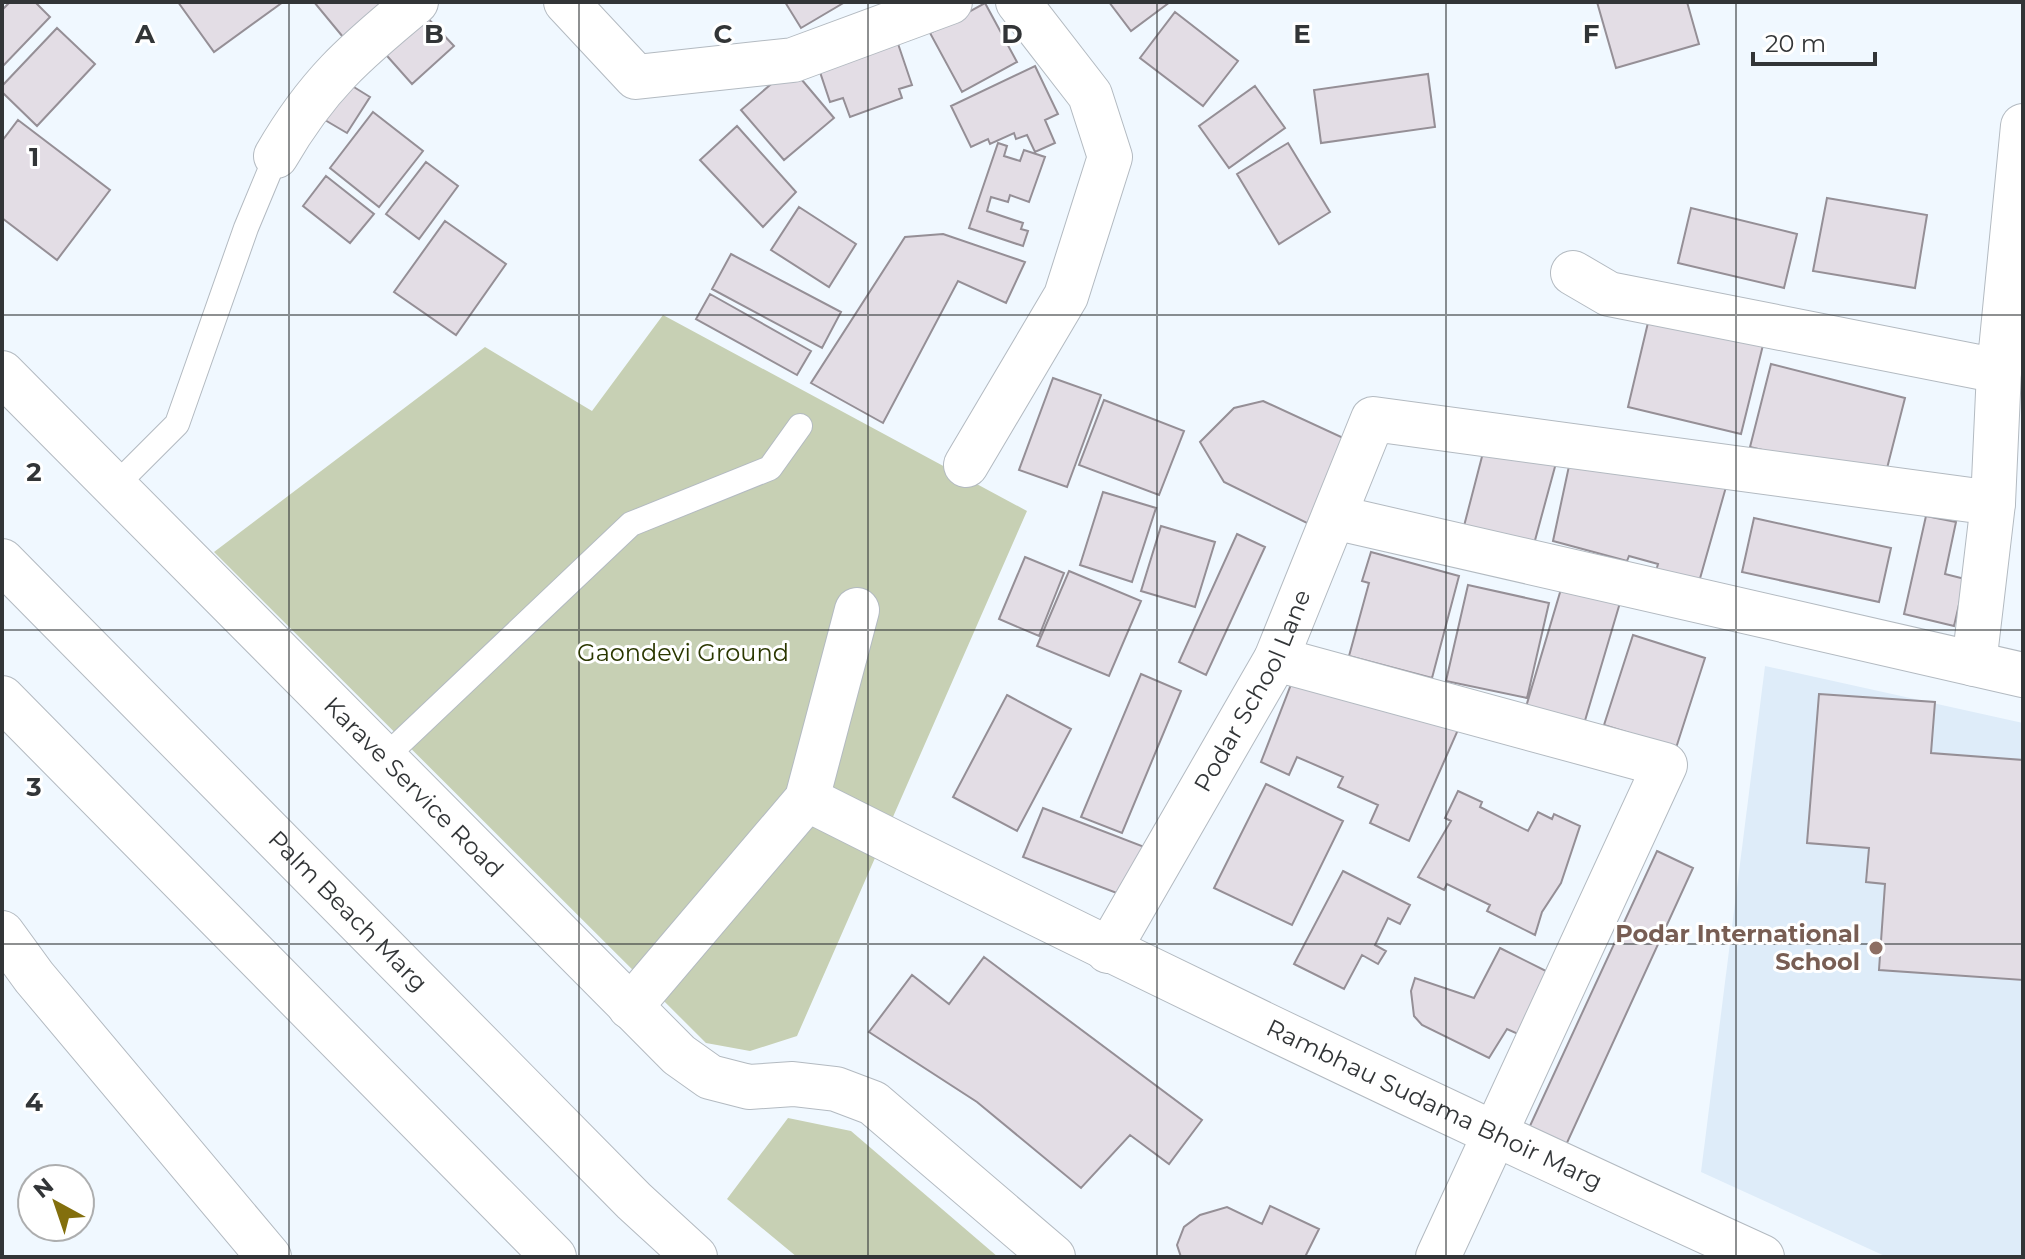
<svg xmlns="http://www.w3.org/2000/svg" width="2025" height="1259" font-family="Montserrat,sans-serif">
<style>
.built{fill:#deecf9}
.green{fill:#c7d0b4}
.building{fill:#e3dde5;stroke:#958f96;stroke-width:2}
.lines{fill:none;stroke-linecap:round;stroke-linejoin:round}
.service-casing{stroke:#b3bac1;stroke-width:26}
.minor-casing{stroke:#b3bac1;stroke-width:46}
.primary-casing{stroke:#b3bac1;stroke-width:46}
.service{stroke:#fff;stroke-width:24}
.minor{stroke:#fff;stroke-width:44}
.primary{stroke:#fff;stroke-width:44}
.grid{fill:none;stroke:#323537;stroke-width:2;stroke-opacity:0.55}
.education-dot{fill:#8d6e63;stroke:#fff;stroke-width:3}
.labels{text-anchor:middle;stroke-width:6;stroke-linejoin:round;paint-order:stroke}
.park-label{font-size:24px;fill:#2b3700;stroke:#fff}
.street-label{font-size:24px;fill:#323537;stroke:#fff}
.education-label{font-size:24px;font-weight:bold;fill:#785e54;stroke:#fff;text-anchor:end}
.grid-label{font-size:26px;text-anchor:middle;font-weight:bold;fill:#323537;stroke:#fff;stroke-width:6;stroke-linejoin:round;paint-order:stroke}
</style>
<rect width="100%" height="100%" fill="#f0f8ff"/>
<path class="built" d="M1765 666 2023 723V1257H1887L1701 1172Z"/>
<path class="green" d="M663 315 1027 511 797 1036 750 1051 706 1043 214 552 485 347 592 411Z
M788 1118 851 1131 998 1257H797L727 1199Z"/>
<path class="building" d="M10 2H35L50 17 2 67V10Z
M178 2H283L214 52Z
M314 2H388L343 37Z
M785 2H845L801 28Z
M1109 2H1170L1131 31Z
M1597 2H1687L1699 44 1616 68Z
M985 3 1017 62 962 92 930 33Z
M421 11 454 46 412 84 380 48Z
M1175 12 1238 61 1203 106 1140 58Z
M57 28 95 64 37 126 2 92V86Z
M894 32 912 85 899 89 902 98 850 117 843 98 830 102 816 60Z
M1035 66 1058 114 1045 120 1055 143 1035 152 1027 135 1016 139 1014 133 990 144 988 139 971 147 951 106Z
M791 67 834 118 784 160 741 110Z
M1428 74 1435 127 1321 143 1314 90Z
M336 76 370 97 347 133 313 113Z
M1255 86 1285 128 1229 168 1199 126Z
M373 112 423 151 379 207 330 168Z
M18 120 110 190 57 260 2 218V141Z
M737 126 796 192 763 227 700 160Z
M998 143 1007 146 1004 156 1020 161 1024 150 1045 157 1029 202 1010 195 1008 202 991 197 987 211 1023 223 1021 229 1028 231 1023 246 969 228Z
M1288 143 1330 212 1279 244 1237 174Z
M426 162 458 186 419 239 386 214Z
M326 176 374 214 350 243 303 206Z
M1827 198 1927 215 1915 288 1813 271Z
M799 207 856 244 829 287 771 250Z
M1691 208 1797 234 1784 288 1678 263Z
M445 221 506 264 456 335 394 292Z
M943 234 1025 262 1006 303 958 281 883 423 811 383 905 237Z
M731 254 841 312 822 348 712 289Z
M710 294 811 351 797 375 696 319Z
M1651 310 1765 337 1741 434 1628 407Z
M1771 364 1905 398 1884 480 1750 447Z
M1053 378 1101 395 1067 487 1019 470Z
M1104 400 1184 431 1159 495 1079 465Z
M1263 401 1352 442 1313 526 1224 482 1200 442 1234 408Z
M1485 445 1556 463 1534 544 1464 526Z
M1569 466 1728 480 1697 589 1654 578 1658 564 1629 556 1627 561 1553 541Z
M1103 492 1156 508 1132 582 1080 565Z
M1926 516 1956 522 1945 574 1965 579 1954 626 1904 614Z
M1754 518 1891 548 1879 602 1742 572Z
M1161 526 1215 542 1195 607 1141 591Z
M1237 534 1265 547 1206 675 1179 662Z
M1371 552 1459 576 1432 678 1349 656 1369 583 1362 581Z
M1025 557 1064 573 1039 636 999 619Z
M1069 571 1141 601 1109 676 1037 646Z
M1564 579 1622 596 1581 734 1523 717Z
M1468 585 1549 603 1527 698 1446 681Z
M1633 635 1705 658 1676 748 1604 725Z
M1141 674 1181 691 1122 833 1081 817Z
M1292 682 1461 723 1409 841 1370 823 1378 805 1338 787 1343 777 1297 757 1289 775 1261 762Z
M1819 694 1935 702 1931 753 2023 760V980L1879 970 1885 884 1866 882 1869 848 1807 843Z
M1007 695 1071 729 1017 831 953 797Z
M1266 784 1343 821 1292 925 1214 888Z
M1458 791 1482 802 1480 807 1528 831 1538 812 1552 819 1554 814 1580 826 1561 883 1542 912 1535 935 1487 911 1490 905 1447 884 1444 890 1418 877 1451 821 1445 818Z
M1043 808 1147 848 1127 897 1023 857Z
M1657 851 1693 868 1566 1145 1529 1128Z
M1343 871 1410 905 1400 924 1388 918 1375 945 1386 951 1378 964 1362 955 1344 989 1294 964Z
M1500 948 1550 973 1518 1034 1507 1029 1489 1058 1422 1025 1414 1016 1411 991 1415 978 1474 998Z
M984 957 1202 1120 1169 1164 1130 1135 1081 1188 977 1102 869 1032 912 975 949 1004Z
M1270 1206 1319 1229 1305 1257H1181L1177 1245 1184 1227 1200 1215 1227 1207 1262 1224Z"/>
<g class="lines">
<g class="service-casing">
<path id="service" d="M114 487 177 424 246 228 276 156
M383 759 631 524 770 468 800 426"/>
</g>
<g class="minor-casing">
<g id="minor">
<path d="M566 2 636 77 793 60 950 2"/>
<path d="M276 156C317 85 354 53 416 2"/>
<path d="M1573 273 1609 294 1999 371 2023 126"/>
<path id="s1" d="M2 373 679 1055 710 1077 749 1087 793 1084 836 1089 873 1103 1053 1257"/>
<path d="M966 465 1066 296 1110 157 1090 95 1018 2"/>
<path d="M1993 503 1999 371"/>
<path d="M1334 517 2023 675"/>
<path d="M1276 659 1665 765 1438 1257"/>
<path id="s2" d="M807 799C1122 958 1440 1111 1762 1257"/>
<path d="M2 933 34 977 269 1257"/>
<path id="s3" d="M1108 951 1276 659 1373 419 1993 503 1974 664"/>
<path d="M630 1007 807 799 857 610"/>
</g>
</g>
<g class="primary-casing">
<g id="primary">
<path id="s4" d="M2 561 634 1201 695 1257"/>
<path d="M2 698 554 1257"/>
</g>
</g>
<use href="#service" class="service"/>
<use href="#minor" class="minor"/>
<use href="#primary" class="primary"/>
</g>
<path class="grid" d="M289 2V1257M579 2V1257M868 2V1257M1157 2V1257M1446 2V1257M1736 2V1257M2 315H2023M2 630H2023M2 944H2023"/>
<circle class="education-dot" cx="1876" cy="948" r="8"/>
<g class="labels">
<g class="park-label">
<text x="683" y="661">Gaondevi Ground</text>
</g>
<g class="street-label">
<text dy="8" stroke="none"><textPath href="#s3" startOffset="298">Podar School Lane</textPath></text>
<text dy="8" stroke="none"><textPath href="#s1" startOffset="584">Karave Service Road</textPath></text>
<text dy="8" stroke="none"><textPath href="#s4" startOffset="492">Palm Beach Marg</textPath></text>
<text dy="8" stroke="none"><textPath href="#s2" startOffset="698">Rambhau Sudama Bhoir Marg</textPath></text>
</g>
<g class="education-label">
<text x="1860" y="942">Podar International<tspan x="1860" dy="28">School</tspan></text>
</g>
</g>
<g class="grid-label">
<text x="145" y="43">A</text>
<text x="434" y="43">B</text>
<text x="723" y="43">C</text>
<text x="1012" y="43">D</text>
<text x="1302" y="43">E</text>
<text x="1591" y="43">F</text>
<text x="34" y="166">1</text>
<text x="34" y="481">2</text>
<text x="34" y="796">3</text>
<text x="34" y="1111">4</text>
</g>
<rect width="2025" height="1259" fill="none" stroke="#323537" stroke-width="8"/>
<g transform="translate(56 1203) rotate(320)"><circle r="38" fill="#ffffff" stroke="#adaeaf" stroke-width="2"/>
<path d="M0-6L14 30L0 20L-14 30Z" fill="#836f0d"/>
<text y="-12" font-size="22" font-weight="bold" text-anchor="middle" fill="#323537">N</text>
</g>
<path d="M1753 52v12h122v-12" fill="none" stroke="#323537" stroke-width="4"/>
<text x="1765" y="52" font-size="24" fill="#323537" stroke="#ffffff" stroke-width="6" paint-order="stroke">20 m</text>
</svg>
